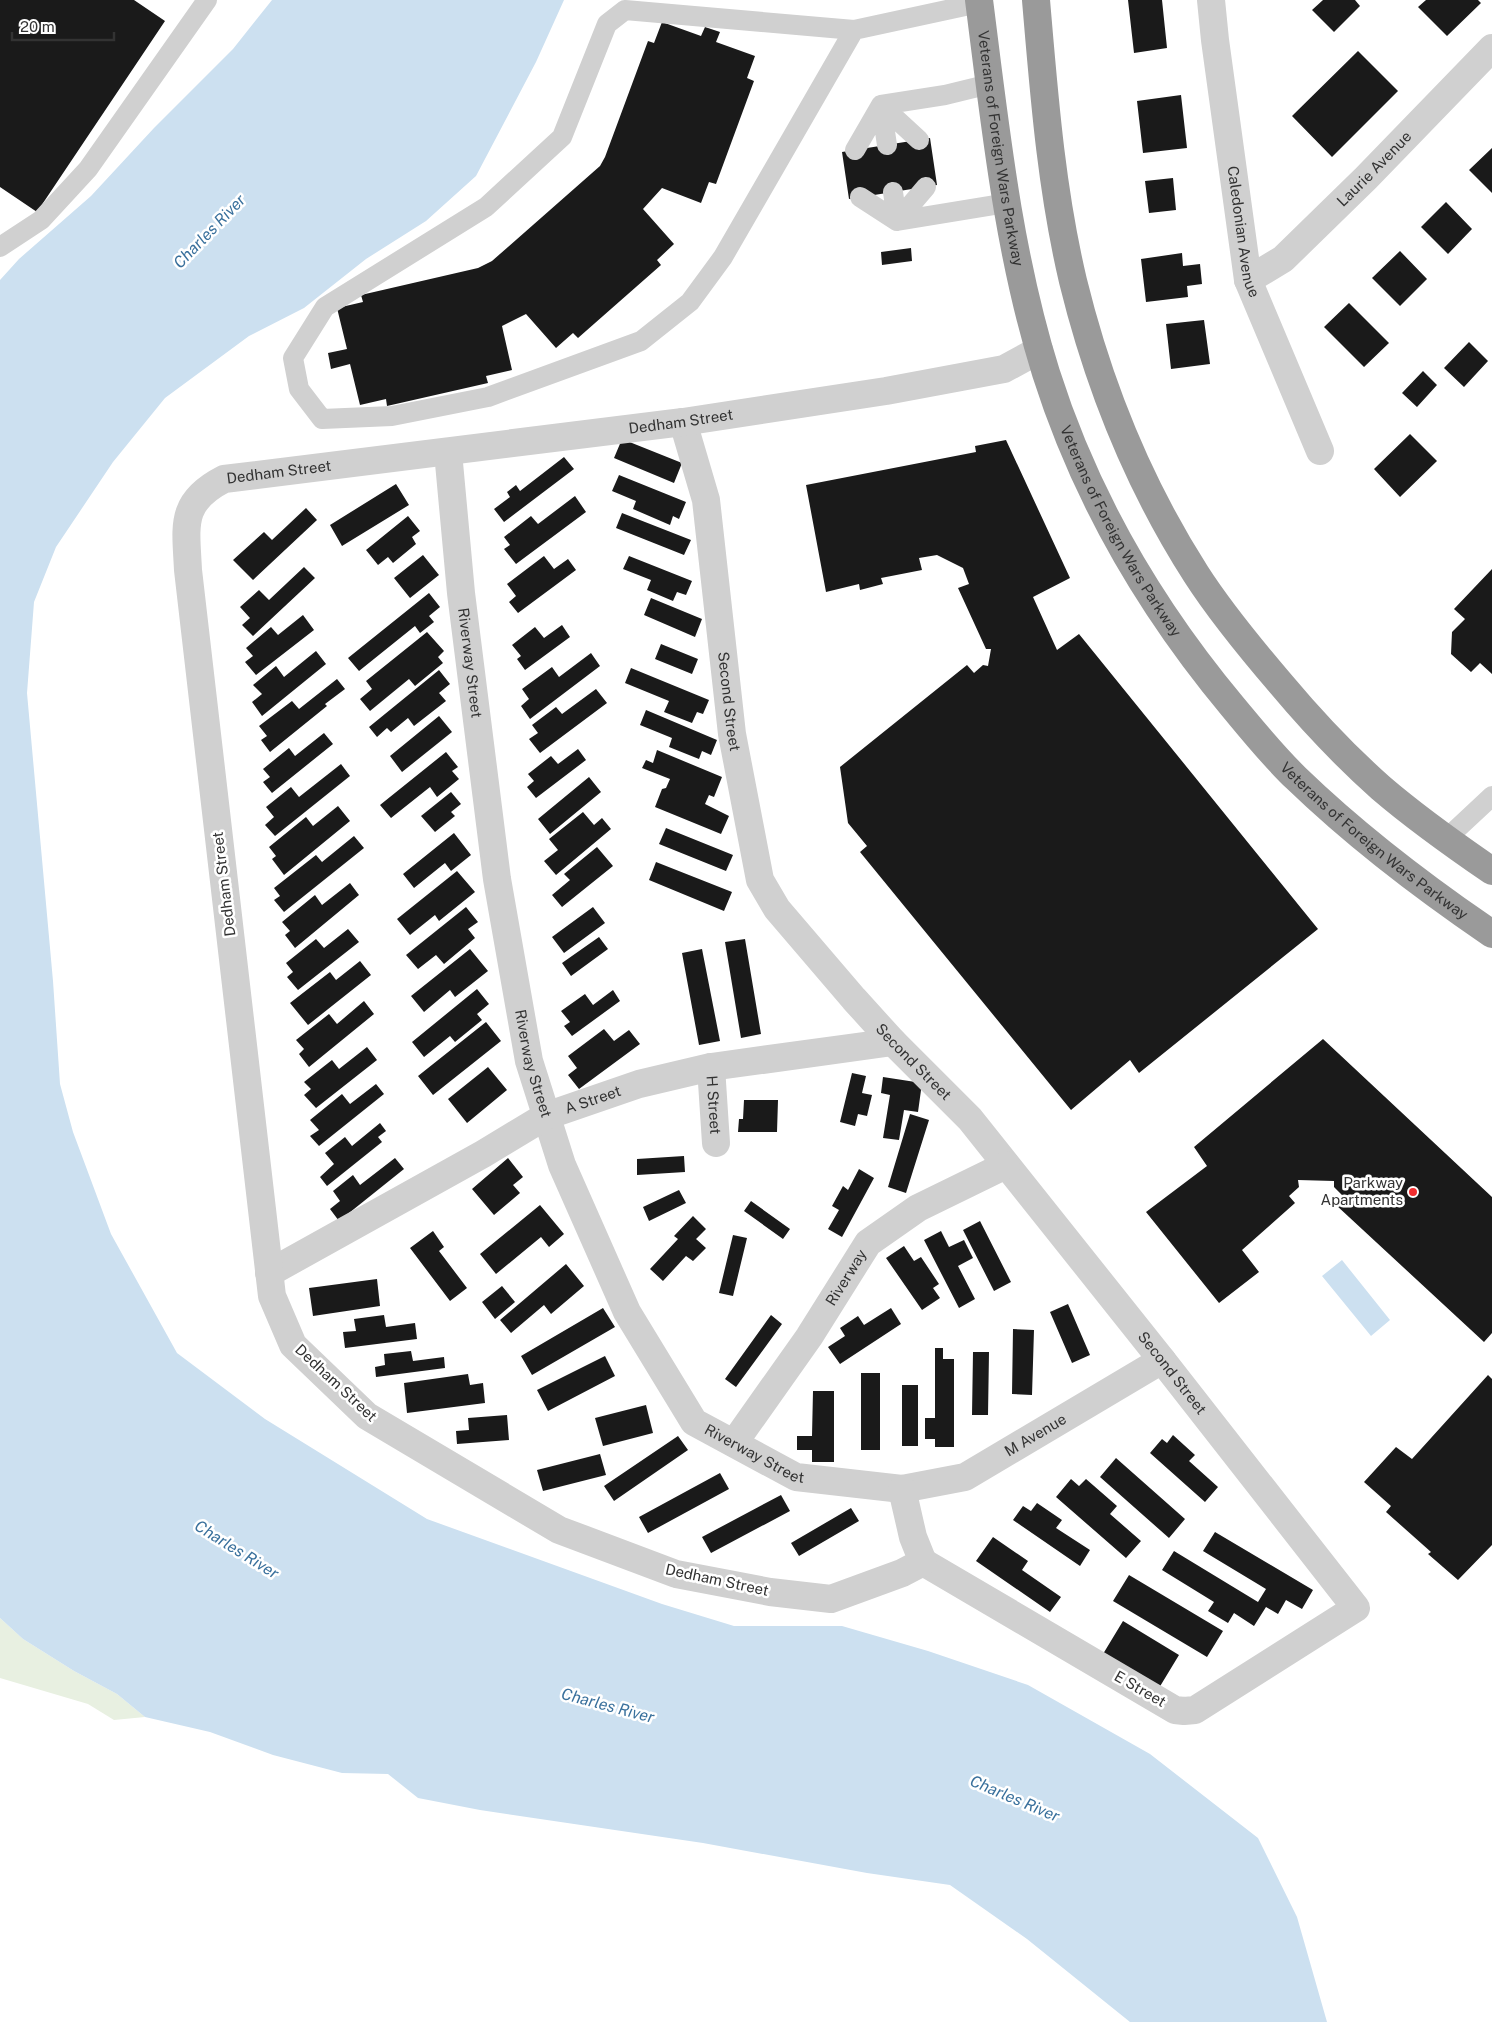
<svg xmlns="http://www.w3.org/2000/svg" width="1492" height="2022" font-family="'Public Sans',sans-serif">
<style>
.green{fill:#e8f0e1}
.water{fill:#cce0f0}
.building{fill:#1a1a1a}
.lines{fill:none;stroke-linecap:round;stroke-linejoin:round}
.lane{stroke:#d0d0d0;stroke-width:20}
.street{stroke:#d0d0d0;stroke-width:28}
.highway{stroke:#9a9a9a;stroke-width:28}
.poi-dot{fill:#f22d2f;stroke:#fff;stroke-width:2}
.labels{text-anchor:middle;stroke-width:5;stroke-linejoin:round;paint-order:stroke}
.street-label{font-size:15px;fill:#333;stroke:#fff}
.poi-label{font-size:15px;fill:#333;stroke:#fff;text-anchor:end}
.water-label{font-size:16px;font-style:italic;fill:#39709c;stroke:#fff}
</style>
<rect width="100%" height="100%" fill="#fff"/>
<path class="green" d="M0 1618 23 1639 74 1671 117 1694 145 1717 114 1720 88 1704 0 1678Z"/>
<path class="water" d="M272 0H564L536 62 476 176 426 221 366 259 304 308 249 336 165 398 113 462 56 547 34 602 27 693 53 981 60 1084 73 1132 111 1234 177 1353 265 1419 427 1519 662 1604 734 1626H842L928 1651 1028 1685 1150 1754 1258 1838 1297 1917 1327 2022H1130L1027 1939 950 1885 867 1873 703 1843 480 1810 418 1798 388 1774 342 1773 273 1755 210 1732 145 1717 117 1694 74 1671 23 1639 0 1618V280L19 259 91 196 154 128 233 49Z
M1342 1260 1390 1320 1371 1336 1322 1276Z"/>
<path class="building" d="M0 0H134L165 21 37 212 0 187Z
M1128 0H1162L1167 48 1134 53Z
M1323 0H1355L1360 6 1334 32 1312 10Z
M1426 0H1478L1481 3 1447 36 1418 7Z
M662 22 701 36 705 27 720 32 716 42 755 56 747 78 754 81 716 184 709 182 701 203 662 188 643 209 674 244 657 260 661 265 578 338 573 333 556 348 526 314 502 326 512 370 486 376 488 383 387 406 386 399 360 405 350 364 331 369 328 353 347 349 337 308 363 302 361 295 478 268 492 261 600 166 605 157 648 41 654 43Z
M1358 51 1398 91 1332 157 1292 116Z
M1181 95 1187 148 1143 153 1137 101Z
M930 138 937 185 849 199 842 152Z
M1492 148V193L1469 170Z
M1173 178 1176 210 1149 213 1145 181Z
M1446 202 1472 229 1448 254 1421 227Z
M911 248 912 261 882 265 881 252Z
M1400 251 1427 279 1400 306 1372 278Z
M1182 253 1183 266 1200 264 1202 284 1187 286 1188 297 1146 302 1141 259Z
M1349 303 1389 343 1364 367 1324 327Z
M1204 320 1210 364 1171 369 1166 324Z
M1469 342 1488 361 1464 387 1444 368Z
M1423 371 1437 385 1417 407 1402 393Z
M1410 434 1437 461 1400 497 1374 469Z
M622 439 682 463 674 483 614 458Z
M1006 440 1070 578 1033 597 1057 650 1079 634 1318 929 1139 1073 1130 1060 1071 1110 860 852 867 846 848 823 840 767 967 665 974 673 983 665 988 666 991 649H986L958 588 969 584 963 568 937 555 919 558 922 570 881 578 883 584 860 590 859 584 826 592 806 485 976 452 975 446Z
M564 457 574 469 504 522 494 509 510 497 507 492 516 485 520 491Z
M619 475 686 502 679 519 673 516 670 525 633 509 636 501 612 491Z
M396 484 409 505 342 546 330 525Z
M575 496 586 512 516 564 504 549 510 545 504 537 531 516 538 524Z
M306 508 317 520 253 580 233 560 264 532 272 540Z
M622 513 691 540 684 555 616 528Z
M408 516 420 531 412 537 416 544 393 563 388 557 378 565 366 550Z
M423 555 439 575 410 598 394 578Z
M544 556 554 569 568 559 576 570 518 613 509 602 516 596 507 584Z
M629 556 692 581 686 595 677 592 673 601 647 590 651 580 623 569Z
M304 567 315 578 253 636 242 625 250 618 240 607 259 590 269 600Z
M1492 569V674L1480 663 1471 672 1451 654 1452 632 1465 619 1454 609Z
M429 593 440 607 429 616 434 622 420 633 415 626 359 671 348 658Z
M651 598 702 619 695 637 644 615Z
M303 615 314 630 256 675 245 662 253 656 246 648 271 627 278 635Z
M562 625 570 637 525 670 517 659 521 656 512 645 535 627 544 638Z
M427 632 444 651 438 657 443 663 415 686 409 679 370 711 360 699 372 689 366 681Z
M661 644 698 659 692 674 655 659Z
M316 651 326 664 262 716 252 702 262 694 253 685 276 666 284 677Z
M591 653 600 666 530 719 521 706 529 699 522 689 552 667 559 677Z
M631 668 709 700 703 714 697 712 692 723 664 712 669 701 625 683Z
M439 670 450 684 439 693 446 701 414 726 408 718 391 732 387 728 377 737 369 727Z
M337 679 345 689 325 704 327 706 270 752 261 740 267 736 259 726 292 701 299 709Z
M596 689 607 703 540 753 529 739 538 733 532 725 556 707 562 714Z
M646 710 717 740 711 755 702 751 699 759 669 747 672 738 640 725Z
M439 716 452 732 402 772 390 756Z
M324 733 333 744 272 793 263 782 270 777 263 769 289 748 295 756Z
M578 749 586 760 536 798 527 787 534 781 528 774 551 756 558 764Z
M657 750 722 777 714 797 709 795 705 804 729 816 721 834 655 807 662 789 666 788 670 779 642 768 646 760 653 763Z
M446 752 458 767 452 771 459 779 437 797 430 787 391 818 380 805Z
M341 764 350 776 275 836 265 825 274 817 266 807 291 787 299 797Z
M589 777 601 792 550 834 538 819Z
M451 792 461 804 451 812 455 816 435 832 421 816Z
M338 806 350 821 284 875 272 859 276 856 269 847 306 817 313 826Z
M583 812 594 825 602 818 611 829 556 875 544 861 558 850 549 839Z
M666 828 733 855 726 871 659 844Z
M454 833 471 855 451 871 445 863 414 888 403 874Z
M354 836 364 848 284 912 274 900 280 896 274 888 316 855 322 862Z
M597 847 613 866 562 907 552 895 570 880 564 874Z
M656 862 732 892 724 911 649 880Z
M457 871 475 892 439 921 435 915 410 935 397 919Z
M350 883 359 895 295 948 285 935 290 931 282 922 315 895 322 905Z
M466 907 478 922 468 929 475 938 444 964 436 955 418 969 406 955Z
M593 907 605 923 564 953 552 937Z
M348 929 359 942 298 990 287 977 293 972 286 963 316 939 324 948Z
M599 937 608 949 571 976 562 963Z
M745 939 761 1034 741 1038 725 942Z
M470 949 488 971 455 997 450 990 424 1012 411 996Z
M702 949 720 1041 699 1045 682 953Z
M360 961 371 975 308 1025 290 1003 330 972 336 980Z
M477 989 489 1004 477 1014 482 1020 455 1042 450 1036 424 1057 412 1042Z
M613 990 620 1001 572 1036 564 1026 570 1022 561 1011 585 994 593 1005Z
M364 1001 374 1014 309 1067 299 1054 304 1049 296 1040 329 1014 337 1024Z
M486 1022 501 1041 433 1095 418 1076Z
M604 1029 614 1041 629 1030 640 1044 579 1089 568 1075 577 1068 568 1056Z
M1323 1039 1492 1197V1333L1484 1342 1336 1205 1344 1197 1334 1187V1181L1298 1180 1299 1187 1289 1196 1295 1203 1242 1250 1259 1272 1219 1303 1146 1212 1207 1166 1194 1147Z
M367 1047 377 1060 316 1108 304 1095 311 1089 304 1082 332 1060 339 1069Z
M488 1067 507 1090 467 1123 448 1099Z
M852 1073 866 1076 862 1093 872 1095 867 1116 858 1114 855 1126 840 1122Z
M883 1077 922 1083 918 1112 904 1110 899 1140 883 1138 890 1095 881 1093Z
M376 1084 384 1094 319 1146 310 1136 319 1130 310 1120 342 1094 350 1104Z
M744 1100H778L777 1132H738L739 1119H743Z
M910 1114 929 1120 906 1193 888 1187Z
M380 1123 386 1131 378 1137 382 1142 327 1186 320 1177 334 1164 325 1153 345 1137 352 1146Z
M684 1156 685 1172 637 1175V1159Z
M395 1158 404 1169 339 1221 330 1209 340 1201 333 1191 353 1175 360 1185Z
M508 1158 523 1177 513 1185 520 1193 494 1215 472 1189Z
M859 1169 874 1178 842 1237 828 1229 839 1210 832 1206 843 1186 848 1190Z
M679 1190 686 1203 649 1221 643 1207Z
M751 1201 790 1229 783 1239 744 1211Z
M540 1205 564 1234 549 1247 541 1237 496 1274 480 1254Z
M693 1216 706 1229 696 1239 706 1248 693 1261 686 1256 663 1281 650 1269 678 1239 674 1236Z
M980 1221 1011 1282 994 1291 963 1230Z
M433 1231 444 1247 439 1251 467 1288 450 1301 410 1248Z
M941 1231 949 1247 964 1240 973 1258 958 1266 975 1299 959 1308 924 1240Z
M733 1235 747 1238 733 1296 719 1293Z
M904 1246 914 1261 921 1257 939 1284 933 1288 940 1298 922 1310 886 1258Z
M566 1264 584 1286 551 1314 544 1305 511 1333 500 1320Z
M377 1279 380 1306 313 1316 309 1288Z
M502 1286 515 1302 495 1319 482 1302Z
M1068 1304 1090 1355 1072 1363 1050 1312Z
M603 1308 615 1327 532 1375 521 1356Z
M891 1308 901 1324 840 1364 828 1347 845 1336 840 1328 858 1316 864 1325Z
M384 1315 386 1327 415 1323 417 1339 345 1348 343 1332 356 1331 354 1319Z
M771 1315 782 1324 736 1387 725 1379Z
M1013 1329 1034 1330 1032 1395 1012 1394Z
M935 1348H943V1359H954V1447H935V1439H925V1418H935Z
M411 1351 413 1361 444 1357 445 1368 376 1377 375 1367 385 1365 384 1354Z
M973 1352H989L988 1415H972Z
M605 1356 615 1376 548 1411 537 1390Z
M861 1373H880V1450H861Z
M468 1374 470 1385 483 1383 485 1403 407 1413 404 1383Z
M1488 1375 1492 1379V1545L1458 1580 1428 1554 1431 1552 1386 1512 1391 1506 1364 1482 1396 1447 1412 1459Z
M902 1385H918V1446H902Z
M813 1391H834V1462H812V1450H797V1436H812Z
M646 1405 653 1433 603 1446 595 1418Z
M507 1415 509 1440 457 1444 456 1431 469 1430 468 1418Z
M1173 1435 1195 1455 1189 1461 1218 1487 1205 1502 1150 1453 1162 1439 1167 1443Z
M678 1436 688 1450 614 1501 604 1486Z
M600 1454 606 1475 543 1491 537 1470Z
M1116 1458 1185 1519 1169 1538 1100 1477Z
M720 1473 729 1489 648 1533 639 1517Z
M1071 1479 1079 1486 1086 1479 1117 1506 1110 1514 1141 1541 1126 1558 1056 1497Z
M781 1495 790 1511 711 1553 702 1537Z
M1037 1503 1062 1520 1056 1528 1090 1550 1080 1566 1013 1520 1023 1506 1031 1511Z
M851 1508 859 1521 799 1556 791 1543Z
M1215 1532 1313 1590 1302 1609 1286 1600 1278 1614 1266 1607 1254 1626 1234 1613 1228 1623 1208 1611 1214 1602 1162 1570 1174 1551 1258 1602 1266 1589 1203 1551Z
M993 1537 1028 1561 1022 1570 1061 1597 1050 1612 976 1561Z
M1129 1575 1223 1631 1207 1657 1113 1601Z
M1123 1621 1179 1655 1159 1688 1103 1654Z"/>
<g class="lines">
<path class="lane" d="M854 30 625 10 607 24 562 137 486 207 325 307 293 358 299 389 322 419 392 416 488 397 641 341 690 302 723 257 854 30 979 3
M881 105 945 95 990 84
M881 105 919 140
M881 105 887 145
M855 150 881 105
M893 192 897 221
M860 197 897 221 1007 203
M897 221 926 187
M0 247 41 220 88 169 207 0
M1446 839 1492 796"/>
<g class="street">
<path id="s1" d="M1211 0 1215 40 1248 280 1320 451"/>
<path id="s2" d="M1248 280 1283 259 1366 178 1492 48"/>
<path id="s3" d="M683 422 706 500 732 734 760 880 777 909 854 999 893 1042 970 1119 1162 1360 1356 1608 1195 1710 1184 1711 1175 1710 923 1562"/>
<path id="s4" d="M448 452 461 593 497 879 529 1061 562 1165 627 1312 694 1422 796 1477 902 1489 965 1477 1162 1360"/>
<path id="s5" d="M711 1067 716 1143"/>
<path id="s6" d="M269 1273 483 1154 546 1116 639 1084 711 1067 893 1042"/>
<path id="s7" d="M734 1443 809 1337 868 1243 918 1208 1006 1165"/>
<path id="s8" d="M902 1489 913 1537 923 1562 902 1573 831 1599 770 1592 676 1574 559 1530 367 1416 293 1345 272 1296 188 570C186 526 179 502 224 479L683 422 886 391 1004 369 1039 350"/>
</g>
<g class="highway">
<path id="s9" d="M979 0C995 125 1008 252 1046 373 1085 496 1151 609 1233 707 1253 731 1273 756 1296 778 1356 836 1423 887 1492 934"/>
<path d="M1036 0C1044 94 1051 188 1073 281 1098 383 1139 485 1196 574 1221 613 1251 649 1281 684 1312 721 1345 756 1381 788 1416 818 1454 845 1492 871"/>
</g>
</g>
<circle class="poi-dot" cx="1413" cy="1192" r="5"/>
<g class="labels">
<g class="street-label">
<text dy="5" stroke="none"><textPath href="#s9" startOffset="150">Veterans of Foreign Wars Parkway</textPath></text>
<text dy="5" stroke="none"><textPath href="#s2" startOffset="169">Laurie Avenue</textPath></text>
<text dy="5" stroke="none"><textPath href="#s1" startOffset="234">Caledonian Avenue</textPath></text>
<text dy="5" stroke="none"><textPath href="#s8" startOffset="2135">Dedham Street</textPath></text>
<text dy="5" stroke="none"><textPath href="#s8" startOffset="1730">Dedham Street</textPath></text>
<text dy="5" stroke="none"><textPath href="#s9" startOffset="555">Veterans of Foreign Wars Parkway</textPath></text>
<text dy="5" stroke="none"><textPath href="#s4" startOffset="212">Riverway Street</textPath></text>
<text dy="5" stroke="none"><textPath href="#s3" startOffset="284">Second Street</textPath></text>
<text dy="5" stroke="none"><textPath href="#s9" startOffset="960">Veterans of Foreign Wars Parkway</textPath></text>
<text transform="translate(224 884) rotate(-97)" y="5">Dedham Street</text>
<text dy="5" stroke="none"><textPath href="#s3" startOffset="704">Second Street</textPath></text>
<text dy="5" stroke="none"><textPath href="#s4" startOffset="618">Riverway Street</textPath></text>
<text dy="5" stroke="none"><textPath href="#s6" startOffset="368">A Street</textPath></text>
<text dy="5" stroke="none"><textPath href="#s5" startOffset="38">H Street</textPath></text>
<text dy="5" stroke="none"><textPath href="#s7" startOffset="200">Riverway</textPath></text>
<text dy="5" stroke="none"><textPath href="#s3" startOffset="1109">Second Street</textPath></text>
<text transform="translate(336 1383) rotate(43)" y="5">Dedham Street</text>
<text dy="5" stroke="none"><textPath href="#s4" startOffset="1382">M Avenue</textPath></text>
<text dy="5" stroke="none"><textPath href="#s4" startOffset="1082">Riverway Street</textPath></text>
<text transform="translate(717 1580) rotate(12)" y="5">Dedham Street</text>
<text transform="translate(1140 1689) rotate(30)" y="5">E Street</text>
</g>
<g class="poi-label">
<text x="1403" y="1188">Parkway<tspan x="1403" dy="17">Apartments</tspan></text>
</g>
<g class="water-label">
<text transform="translate(209 231) rotate(-46)" y="6">Charles River</text>
<text transform="translate(237 1549) rotate(32)" y="6">Charles River</text>
<text transform="translate(608 1705) rotate(15)" y="6">Charles River</text>
<text transform="translate(1015 1798) rotate(23)" y="6">Charles River</text>
</g>
</g>
<path d="M12 32v8h102v-8" fill="none" stroke="#333333" stroke-width="2.5"/>
<text x="20" y="32" font-size="15" fill="#333333" stroke="#ffffff" stroke-width="4" paint-order="stroke">20 m</text>
</svg>
